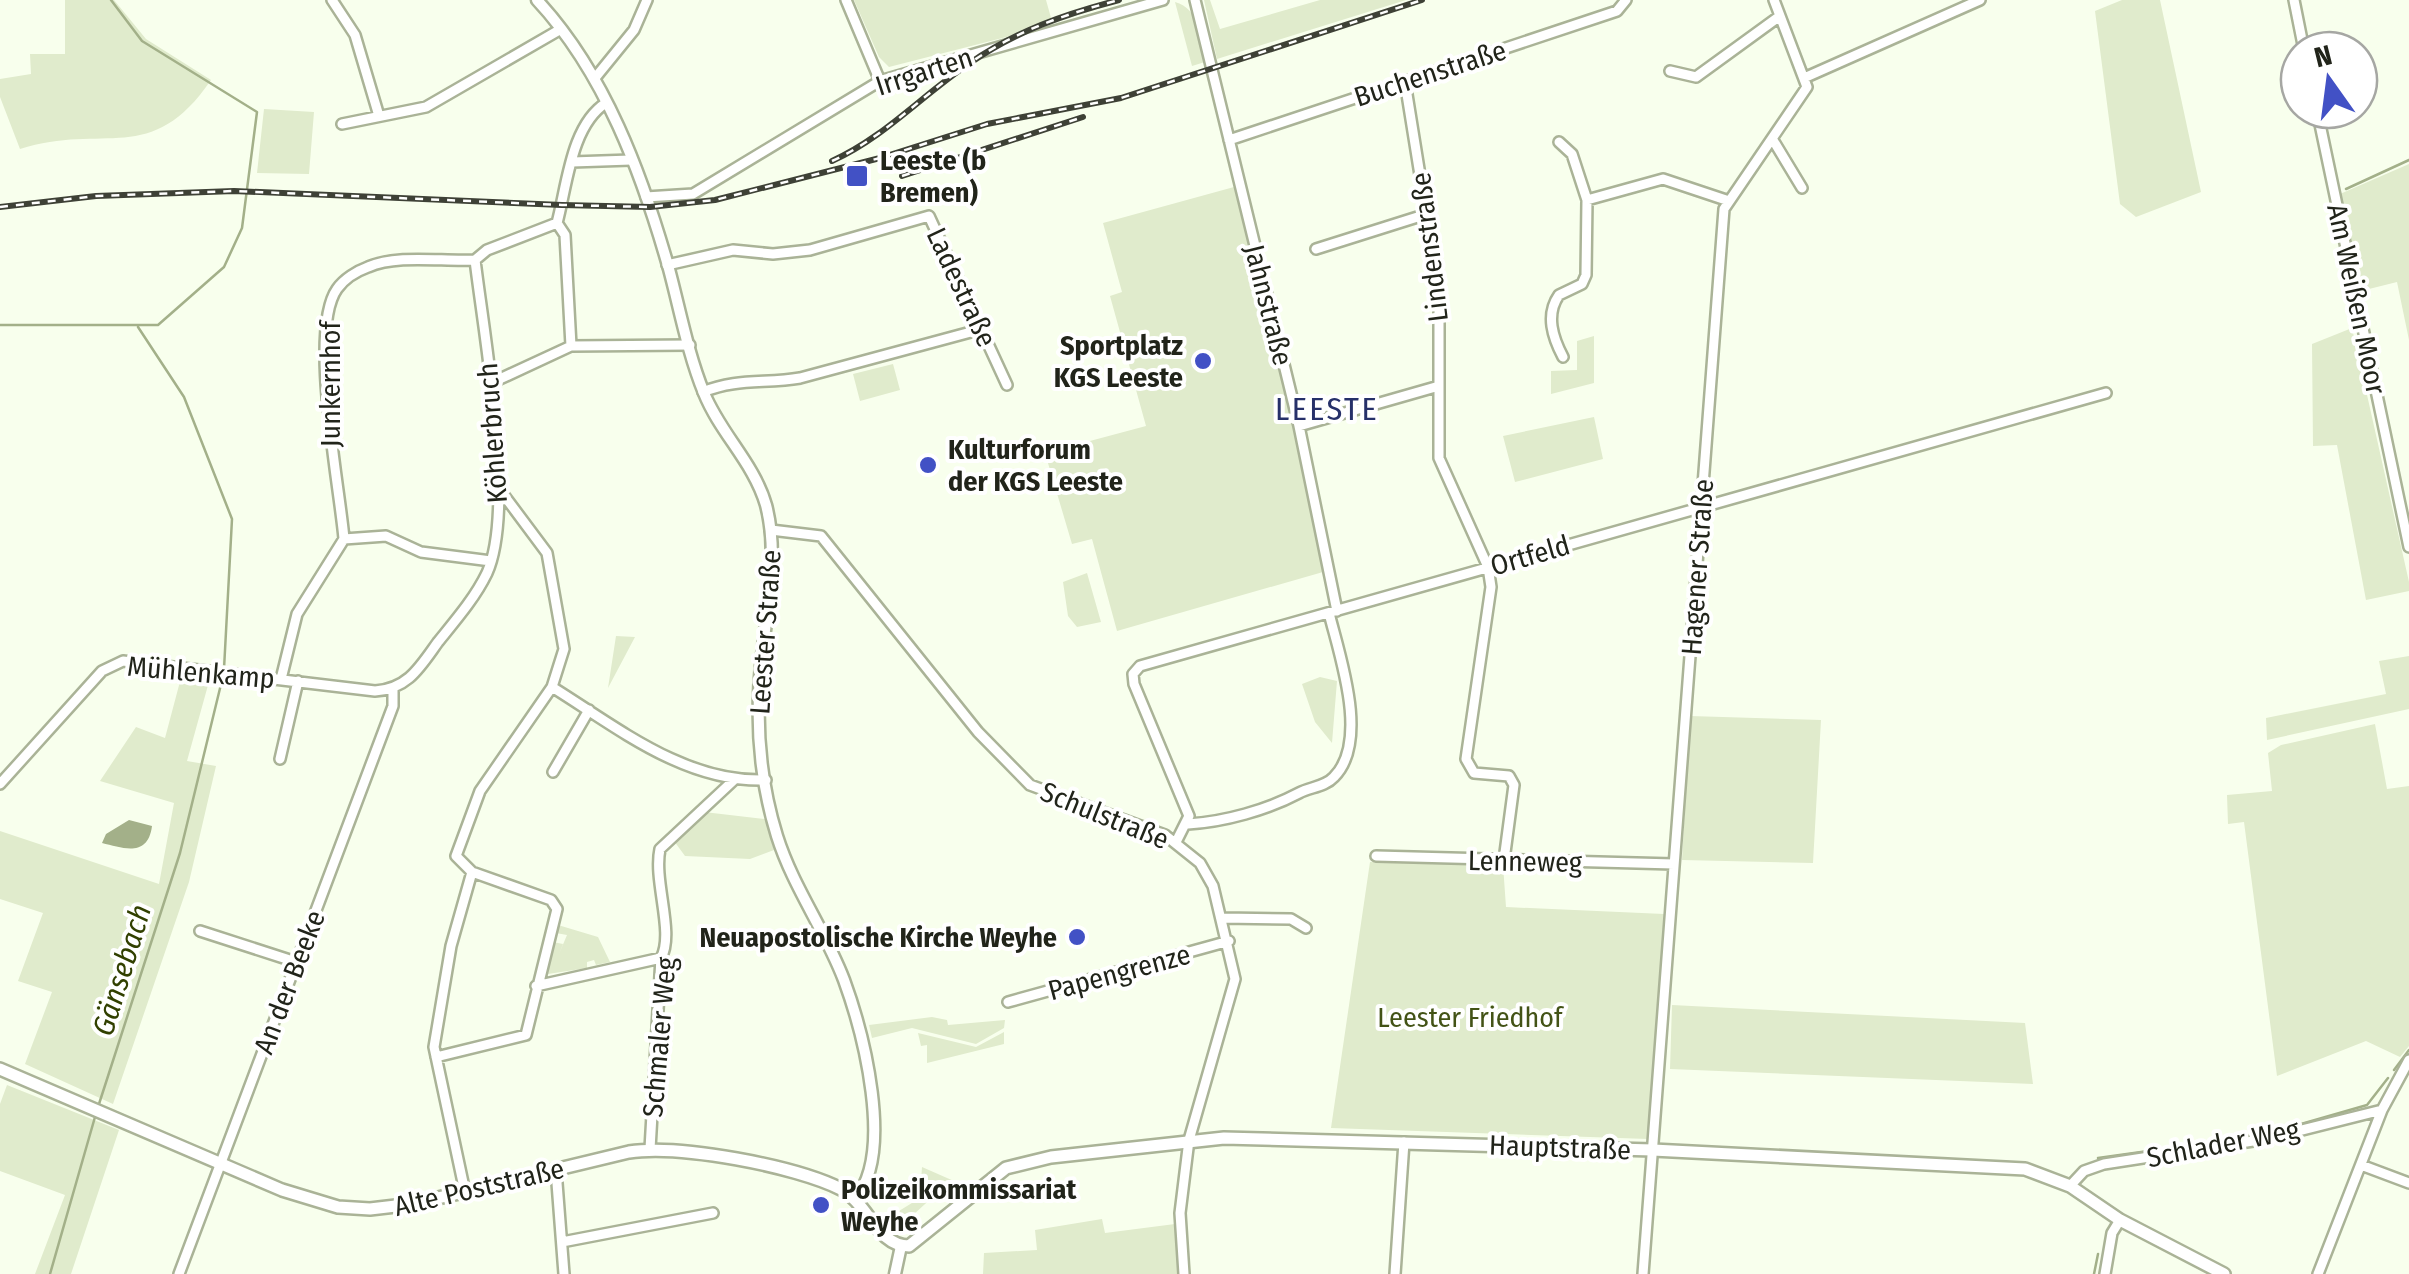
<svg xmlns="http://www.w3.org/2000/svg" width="2409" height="1274" font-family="'Fira Sans Condensed',sans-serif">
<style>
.green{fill:#e0ebcc}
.water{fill:#a3b089}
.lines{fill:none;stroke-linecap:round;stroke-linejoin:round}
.stream{stroke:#a3b089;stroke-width:2.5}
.minor-casing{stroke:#aab397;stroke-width:14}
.tertiary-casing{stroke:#aab397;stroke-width:15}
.secondary-casing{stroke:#aab397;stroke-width:16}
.minor{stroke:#fff;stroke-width:9}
.tertiary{stroke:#fff;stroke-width:10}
.secondary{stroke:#fff;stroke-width:11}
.rail-casing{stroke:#3e4136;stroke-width:6}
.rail{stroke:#fff;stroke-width:2.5;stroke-dasharray:8;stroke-linecap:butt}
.poi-dot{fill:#4251c5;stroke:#fff;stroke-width:4}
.labels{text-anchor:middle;stroke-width:8;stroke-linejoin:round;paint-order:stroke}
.street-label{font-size:28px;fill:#21241a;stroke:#fff}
.poi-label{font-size:28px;font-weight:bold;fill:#21241a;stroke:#fff;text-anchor:start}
.park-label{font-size:28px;fill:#435316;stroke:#fff}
.water-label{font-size:30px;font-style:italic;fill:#314000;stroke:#fff}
.quarter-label{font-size:32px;letter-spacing:2.5px;fill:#263069;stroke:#fff}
</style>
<rect width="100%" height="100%" fill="#f8ffed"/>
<path class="green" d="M65 0H114L146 39 211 80C151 168 104 122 20 149L0 97V79L31 74 30 54H65Z
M854 0H1046L1053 25 889 67 879 57Z
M1204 0H1210L1220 29 1320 0H1406L1217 59Z
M2122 0H2160L2201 192 2136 217 2120 204 2095 11Z
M1175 2C1200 8 1200 40 1205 62L1192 66Z
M264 109 314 112 309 174 257 173Z
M2409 164V340L2397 282 2361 291 2340 194Z
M1234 187 1295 433 1323 572 1117 631 1092 539 1072 544 1045 453 1146 426 1110 296 1122 292 1103 223Z
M2352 328 2409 582V591L2366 600 2337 445 2313 446 2312 344Z
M1594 336V383L1551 394V371L1577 370V341Z
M893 364 900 390 860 401 853 374Z
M1594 417 1603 459 1515 482 1503 436Z
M1087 573 1101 622 1077 627 1068 616 1063 582Z
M616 636 635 637 608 688Z
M2409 656V709L2267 740 2266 718 2386 694 2379 661Z
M182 674 210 678 187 761 216 766 189 882 113 1104 25 1064 52 992 18 981 43 913 0 899V831L159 884 174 803 100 781 136 727 165 738Z
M1320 677 1337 681 1332 743 1315 722 1302 684Z
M1690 716 1821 720 1813 863 1682 860Z
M2375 724 2387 789 2409 786V1046L2400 1057 2366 1041 2277 1076 2244 822 2228 824 2227 795 2272 791 2268 753 2281 745Z
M704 812 765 819 774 850 750 859 685 856 674 841Z
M1370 862 1503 865 1506 907 1664 914 1648 1139 1331 1128Z
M558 925 598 937 610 962 596 965 594 960 587 962V968L548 974 553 942 563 944 559 954 567 935 556 933Z
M1672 1005 2025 1023 2033 1084 1670 1069Z
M932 1017 947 1020 948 1025 1005 1020 1004 1028 976 1044 912 1028 872 1038 869 1025Z
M1004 1032V1044L927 1063V1045L921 1046 918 1033 976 1047Z
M7 1085 119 1130 71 1274H35L65 1195 0 1171V1104Z
M922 1167 963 1185 951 1196 939 1181 932 1188 936 1194 913 1215 886 1219 920 1198Z
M1102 1219 1105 1233 1175 1224 1182 1274H983L984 1253 1037 1250 1035 1230Z"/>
<path class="water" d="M129 820 152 826C148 858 123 848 102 843L106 834Z"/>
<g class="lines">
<path class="stream" d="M2346 189 2409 160
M0 325H158L224 267 242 228 257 112 142 41 111 0
M138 327 184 397 232 519 224 669
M2394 1070 2409 1050
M99 1104 180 853 223 676
M2098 1158 2263 1135 2367 1105 2388 1078
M50 1274 95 1117
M2094 1274 2098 1254"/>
<g class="minor-casing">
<path id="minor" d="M332 0 355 35 379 116
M846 0 880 81
M1195 0 1299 426 1337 611
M2294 0 2304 50
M1670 71 1696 77 1780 16
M595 78 634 30 647 0
M1804 78 1980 0
M2317 110 2409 547
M342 124 426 107 561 29
M1229 140 1617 11 1626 0
M1773 140 1802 188
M1559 142 1572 154 1587 200 1663 179 1726 200
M572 162 631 160
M646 197 693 194 880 81 1163 0
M557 223 565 235 571 346
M1316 249 1427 214
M667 265 733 250 773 254 810 250 929 216 1007 385
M1563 357C1553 338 1545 315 1559 295L1582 284 1586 275 1587 200
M489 384 571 346 690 345
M1439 386V458L1488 567 1491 587 1466 759 1474 773 1509 776 1514 785 1504 860
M703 392C736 378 766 384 800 378L982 329
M1299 426 1439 386V293L1405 82
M771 530 821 536 978 732 1030 785 1165 835 1200 863 1213 886 1235 979 1189 1140 1180 1213 1184 1274
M344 539C340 488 308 330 337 289 344 279 357 271 368 267 398 254 443 262 475 260L487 250 557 223C567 186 571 125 606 103
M281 679 297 614 344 539 386 536 421 552 491 561
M552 687C618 728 685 783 766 780
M280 759 298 681
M553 772 589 710
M0 784 102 671 123 661 375 691C408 689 420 667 438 642 455 621 475 598 487 573 516 508 484 336 475 260
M1188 824C1224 822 1267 810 1299 793 1310 787 1325 787 1334 777 1370 741 1339 654 1329 613
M1176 842 1189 816 1134 684 1133 674 1140 666 2106 393
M1376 856 1674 864
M1222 918 1291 919 1306 928
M200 931 296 962
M536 986 661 958
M1008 1002 1229 941
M436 1057 526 1035 557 909 551 900 472 872 456 856 480 791 552 687 564 649 547 553 500 490
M650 1149 661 958C675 933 653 881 660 849L735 779
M2361 1165 2409 1183
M556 1170 564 1274
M2070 1186 2084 1171 2104 1164 2266 1139 2382 1110
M465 1192 434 1047 451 946 472 872
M562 1242 713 1213
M179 1274 393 706V690
M1395 1274 1404 1142
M1643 1274 1724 209 1807 87 1774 0
M2105 1274 2112 1233 2120 1220
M2318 1274 2382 1110 2409 1060"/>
</g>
<g class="tertiary-casing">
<path id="tertiary" d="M537 0C605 73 642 174 669 269 680 310 688 354 704 393 720 433 754 463 766 505 779 555 767 606 762 656 755 715 759 778 777 836 793 887 825 930 844 980 863 1032 895 1153 855 1199
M895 1274 901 1246"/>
</g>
<g class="secondary-casing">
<path id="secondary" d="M0 1069 282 1190 338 1207 370 1209 413 1204 629 1152C679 1144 795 1166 841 1189 868 1203 877 1246 909 1246L1006 1168 1051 1157 1224 1138 1653 1150 2025 1169 2070 1186 2120 1220 2224 1274"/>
</g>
<use href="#minor" class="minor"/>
<use href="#tertiary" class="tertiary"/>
<use href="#secondary" class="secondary"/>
<g class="rail-casing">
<path id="rail" d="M832 161C885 137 922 95 970 63 1016 31 1065 14 1119 0
M902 176 1083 117
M0 207 96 196 234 191 562 205 650 207 715 200 880 158 987 124 1121 98 1422 0"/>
</g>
<use href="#rail" class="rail"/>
</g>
<g class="poi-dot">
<rect x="845" y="164" width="24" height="24" rx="5"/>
<circle cx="1203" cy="361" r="10"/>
<circle cx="928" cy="465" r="10"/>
<circle cx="1077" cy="937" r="10"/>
<circle cx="821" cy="1205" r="10"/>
</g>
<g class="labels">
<g class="street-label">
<text transform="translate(924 71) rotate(-18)" y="10">Irrgarten</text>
<text transform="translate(1430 73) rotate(-18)" y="10">Buchenstraße</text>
<text transform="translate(1429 247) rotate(-97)" y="10">Lindenstraße</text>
<text transform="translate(962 287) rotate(65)" y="10">Ladestraße</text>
<text transform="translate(2357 299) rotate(78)" y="10">Am Weißen Moor</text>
<text transform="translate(1269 305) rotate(76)" y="10">Jahnstraße</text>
<text transform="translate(330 384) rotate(-90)" y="10">Junkernhof</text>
<text transform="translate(492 433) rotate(-94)" y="10">Köhlerbruch</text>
<text transform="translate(1530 555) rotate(-16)" y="10">Ortfeld</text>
<text transform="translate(1697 567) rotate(-86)" y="10">Hagener Straße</text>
<text transform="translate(765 632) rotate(-86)" y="10">Leester Straße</text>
<text transform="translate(201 672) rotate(5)" y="10">Mühlenkamp</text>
<text transform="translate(1105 815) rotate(22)" y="10">Schulstraße</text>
<text transform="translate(1525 861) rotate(1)" y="10">Lenneweg</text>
<text transform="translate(1119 972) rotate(-15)" y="10">Papengrenze</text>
<text transform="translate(289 982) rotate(-69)" y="10">An der Beeke</text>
<text transform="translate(659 1037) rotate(-85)" y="10">Schmaler Weg</text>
<text transform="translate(2223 1143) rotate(-11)" y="10">Schlader Weg</text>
<text transform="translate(1560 1147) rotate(2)" y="10">Hauptstraße</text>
<text transform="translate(479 1187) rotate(-13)" y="10">Alte Poststraße</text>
</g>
<g class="poi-label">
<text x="880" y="170">Leeste (b<tspan x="880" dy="32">Bremen)</tspan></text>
<text x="1183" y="355" text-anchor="end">Sportplatz<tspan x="1183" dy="32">KGS Leeste</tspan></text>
<text x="948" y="459">Kulturforum<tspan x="948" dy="32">der KGS Leeste</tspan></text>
<text x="1057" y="947" text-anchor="end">Neuapostolische Kirche Weyhe</text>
<text x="841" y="1199">Polizeikommissariat<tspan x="841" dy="32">Weyhe</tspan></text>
</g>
<g class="park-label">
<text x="1470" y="1027">Leester Friedhof</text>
</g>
<g class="water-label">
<text transform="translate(122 970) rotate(-73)" y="10">Gänsebach</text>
</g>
<g class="quarter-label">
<text x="1327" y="420">LEESTE</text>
</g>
</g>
<g transform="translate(2329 80) rotate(346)"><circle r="48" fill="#ffffff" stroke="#a6a7a3" stroke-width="2.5"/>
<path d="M0-8L18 38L0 25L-18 38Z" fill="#4251c5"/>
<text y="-15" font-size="28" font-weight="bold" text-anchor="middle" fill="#21241a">N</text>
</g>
</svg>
